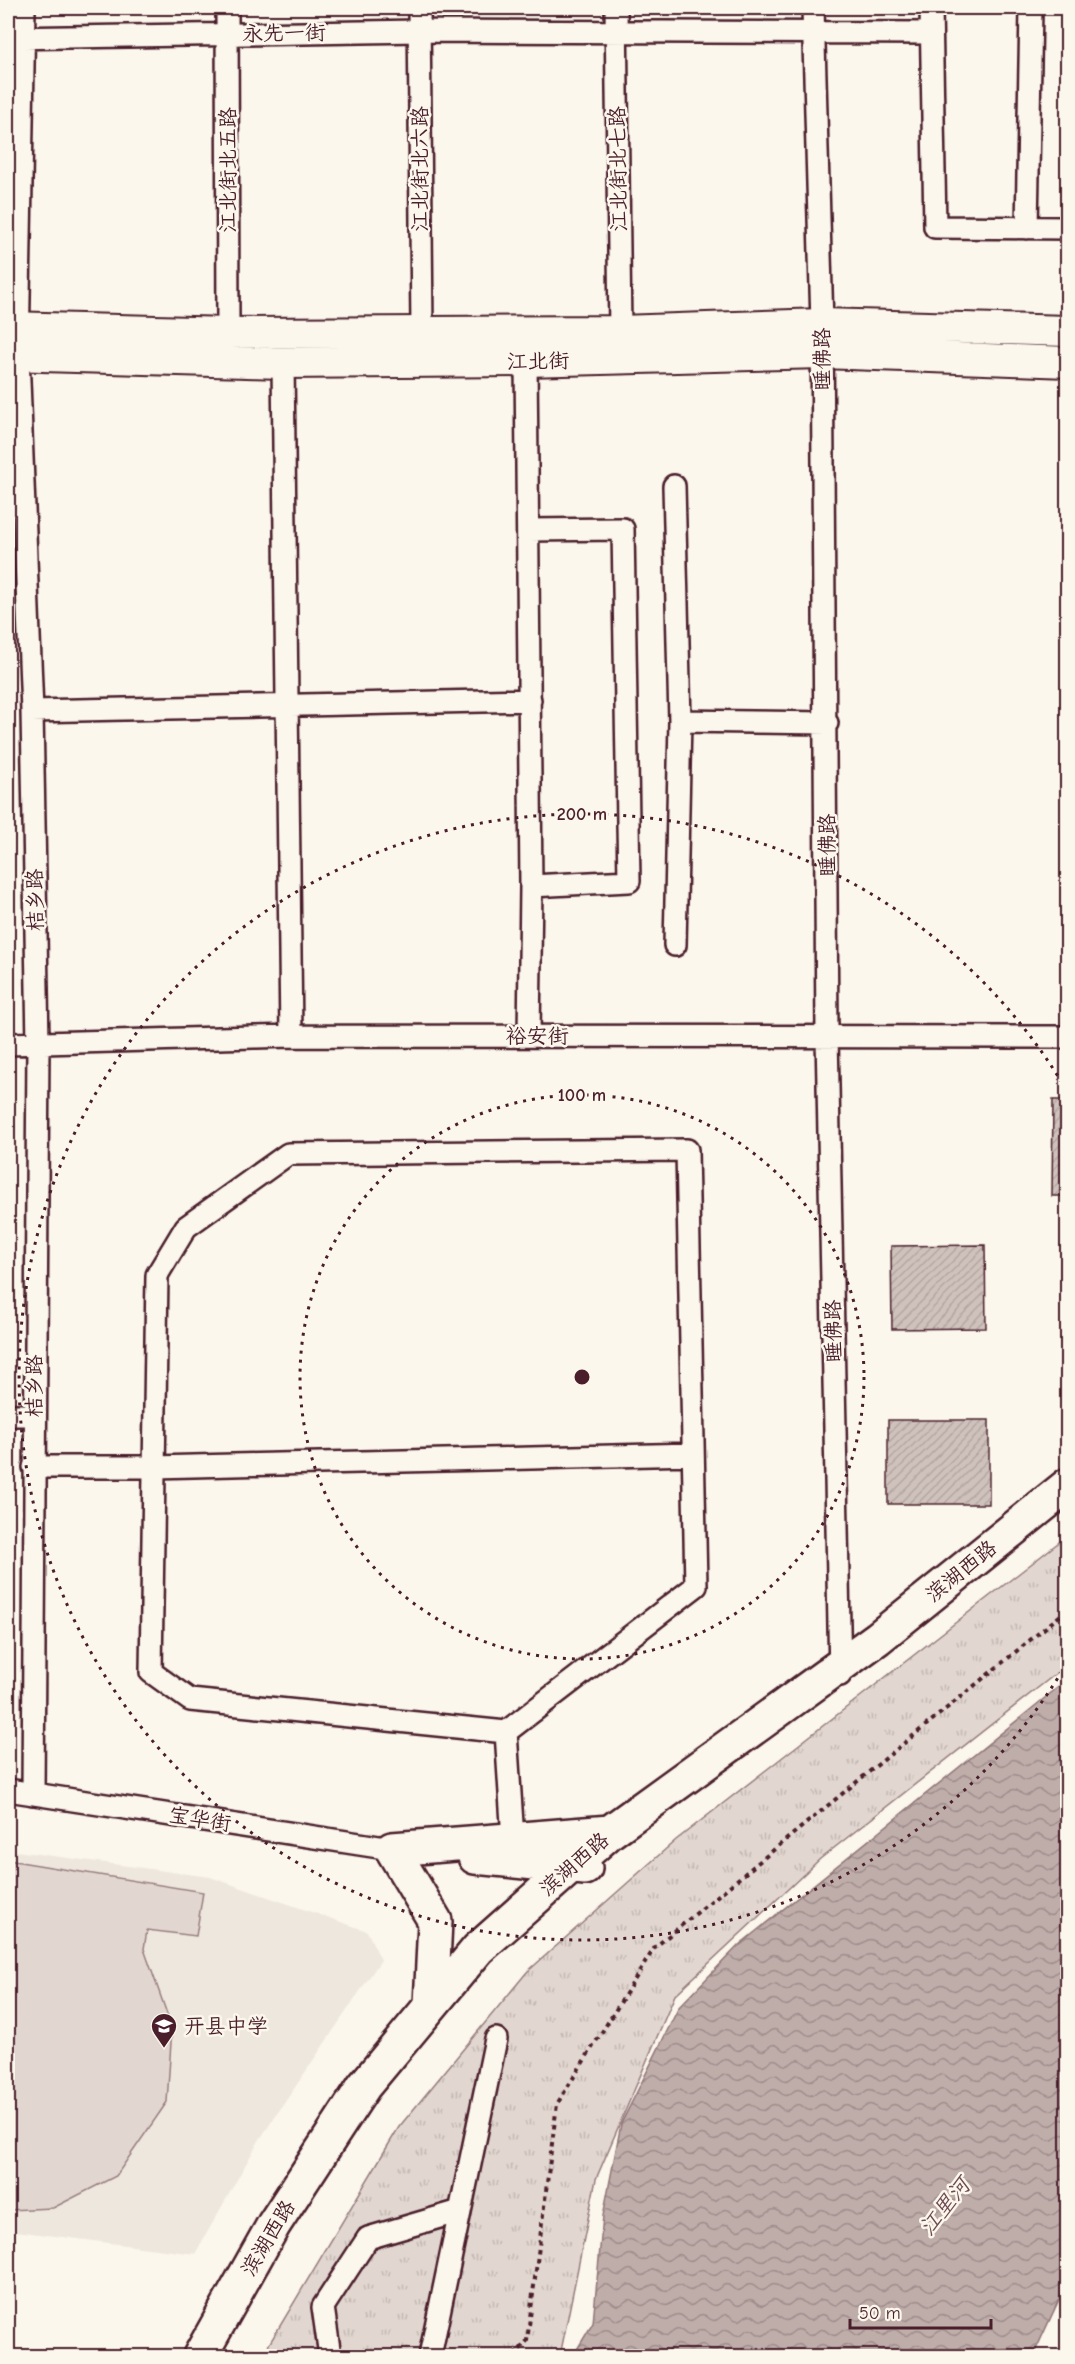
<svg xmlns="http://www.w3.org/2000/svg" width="1075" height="2364" font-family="'Comic Neue','LXGW WenKai TC',sans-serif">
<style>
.built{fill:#eee7de}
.grass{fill:url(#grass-tufts);stroke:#967b7e;stroke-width:1.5}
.pitch{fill:#e2d7d0;stroke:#967b7e;stroke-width:1.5}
.water{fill:url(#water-waves);stroke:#907477;stroke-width:1.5}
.building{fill:url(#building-hatch);stroke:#4a1f2b;stroke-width:1.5}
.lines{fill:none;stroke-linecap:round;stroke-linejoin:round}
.street-casing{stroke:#4a1f2b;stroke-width:26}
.secondary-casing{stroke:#4a1f2b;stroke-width:34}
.primary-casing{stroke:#4a1f2b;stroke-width:38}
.path{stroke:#4a1f2b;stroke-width:4;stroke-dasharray:4.5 4.5;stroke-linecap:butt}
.street{stroke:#fbf7ec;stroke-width:21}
.secondary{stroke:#fbf7ec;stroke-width:30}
.primary{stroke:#fbf7ec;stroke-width:33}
.ring{fill:none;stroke:#4a1f2b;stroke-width:3;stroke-dasharray:3 6}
.labels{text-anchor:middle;stroke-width:5;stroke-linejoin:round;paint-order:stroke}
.street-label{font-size:21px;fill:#4a1f2b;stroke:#fbf7ec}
.poi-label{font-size:21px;fill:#4a1f2b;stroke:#fbf7ec;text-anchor:start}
.water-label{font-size:22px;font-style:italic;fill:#6d4a51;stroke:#fbf7ec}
.centre{fill:#4a1f2b;stroke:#fbf7ec;stroke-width:3}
.ring-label{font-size:18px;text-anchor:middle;font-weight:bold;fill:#4a1f2b;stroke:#fbf7ec;stroke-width:5;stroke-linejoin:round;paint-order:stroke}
</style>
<defs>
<pattern id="grass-tufts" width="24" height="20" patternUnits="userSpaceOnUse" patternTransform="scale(1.5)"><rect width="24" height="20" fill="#e2d7d0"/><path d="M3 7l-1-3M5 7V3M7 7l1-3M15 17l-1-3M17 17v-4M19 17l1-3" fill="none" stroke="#c3b8b3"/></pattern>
<pattern id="water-waves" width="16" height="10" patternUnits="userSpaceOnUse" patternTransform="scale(1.5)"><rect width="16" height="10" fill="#bfadaa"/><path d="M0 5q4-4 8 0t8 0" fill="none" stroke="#9d8c8b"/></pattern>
<pattern id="building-hatch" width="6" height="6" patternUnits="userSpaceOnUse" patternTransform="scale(1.5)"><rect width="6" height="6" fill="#cfc2bc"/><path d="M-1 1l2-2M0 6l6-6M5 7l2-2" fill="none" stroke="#b3a6a2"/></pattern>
</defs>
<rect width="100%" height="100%" fill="#fbf7ec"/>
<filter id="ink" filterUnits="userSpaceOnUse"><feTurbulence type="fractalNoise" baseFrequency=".0167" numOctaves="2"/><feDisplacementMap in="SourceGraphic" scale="12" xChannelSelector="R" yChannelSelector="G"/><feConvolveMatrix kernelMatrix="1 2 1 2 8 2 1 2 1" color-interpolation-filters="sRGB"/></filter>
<g filter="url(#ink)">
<path class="built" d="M8 1850 210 1877 367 1931 381 1960 260 2139 195 2254 8 2230Z"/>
<path class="grass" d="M1067 1536V1665L820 1859 675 1995 596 2179 560 2356H262L399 2127 527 1972 676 1840Z"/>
<path class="pitch" d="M8 1860 203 1892 196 1936 147 1930 144 1949 172 2028 167 2102 116 2176 53 2208 8 2210Z"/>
<path class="water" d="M1067 1680 1068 2280 1033 2356H573L593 2323 603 2216 621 2124 679 2007 739 1945Z"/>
<path class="building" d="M1053 1100H1068V1196H1052Z
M985 1245 986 1328 892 1329 891 1246Z
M888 1420H989V1504H888Z"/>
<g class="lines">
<g class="street-casing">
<path id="street" d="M24 8 18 355 32 711 38 1044 33 1794
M227 8 228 333
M419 8 422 331
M616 8 620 331
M813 8 822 324 827 1036 840 1675
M931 8 935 227 1068 228
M8 38 419 31 931 33
M1027 228 1031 8
M526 361 531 886 529 1036
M283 363 291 1036
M674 486 680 721 675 945
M528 530 623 529 629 881 531 886
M32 711 530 700
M680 721 827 723
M8 1044 291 1036 1068 1037
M687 1150 696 1586 506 1732 190 1700 151 1672 157 1275 186 1227 288 1154Z
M8 1415H34
M34 1467H154L693 1454
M506 1732 513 1839
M8 1790 392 1849
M330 2356 323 2307 368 2238 460 2211
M430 2356 496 2039"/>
</g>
<g class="secondary-casing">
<path id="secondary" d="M8 327 228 333 620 331 822 324 1068 331
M8 355 283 363 526 361 822 353 1068 362"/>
</g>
<g class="primary-casing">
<path id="primary" d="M392 1849 610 1832
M392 1849 435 1921 431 2005
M475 1857 585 1868
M200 2356 274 2224 364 2086 478 1949 610 1832 878 1638 1068 1485"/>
</g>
<path class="path" d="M514 2356 527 2341 557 2104 655 1947 1068 1609"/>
<use href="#street" class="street"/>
<use href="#secondary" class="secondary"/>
<use href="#primary" class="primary"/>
</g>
</g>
<g class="ring">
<circle cx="582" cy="1377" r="282"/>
<path d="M1067 1663A563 563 0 1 1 1067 1091"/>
</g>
<defs>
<g id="school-pin" transform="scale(1.35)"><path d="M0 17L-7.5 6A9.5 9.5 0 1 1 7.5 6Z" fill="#4a1f2b" stroke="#fbf7ec"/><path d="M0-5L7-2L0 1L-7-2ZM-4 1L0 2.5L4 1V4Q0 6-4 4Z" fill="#fff"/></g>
</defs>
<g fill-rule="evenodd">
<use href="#school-pin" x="164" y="2026"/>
</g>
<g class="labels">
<g class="street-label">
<text transform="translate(284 33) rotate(-1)" y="7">永先一街</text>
<text transform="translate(420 169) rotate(-90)" y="7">江北街北六路</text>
<text transform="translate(618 169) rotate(-91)" y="7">江北街北七路</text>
<text transform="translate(228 170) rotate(-90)" y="7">江北街北五路</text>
<text transform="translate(822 359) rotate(-90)" y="7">睡佛路</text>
<text transform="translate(538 361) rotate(-1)" y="7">江北街</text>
<text transform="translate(827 845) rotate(-90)" y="7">睡佛路</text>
<text transform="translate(35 900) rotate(-91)" y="7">桔乡路</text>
<text x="537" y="1043">裕安街</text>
<text transform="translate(833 1331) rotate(-91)" y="7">睡佛路</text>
<text transform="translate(34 1386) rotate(-90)" y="7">桔乡路</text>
<text transform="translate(961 1571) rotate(-39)" y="7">滨湖西路</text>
<text transform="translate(200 1819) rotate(9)" y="7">宝华街</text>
<text transform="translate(574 1864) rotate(-41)" y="7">滨湖西路</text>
<text transform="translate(268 2238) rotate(-59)" y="7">滨湖西路</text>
</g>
<g class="poi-label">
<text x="184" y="2033">开县中学</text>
</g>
<g class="water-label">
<text transform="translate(944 2206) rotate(-51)" y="8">江里河</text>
</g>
</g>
<circle cx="582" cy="1377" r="9" class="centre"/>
<g class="ring-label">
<text x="582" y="820">200 m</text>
<text x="582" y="1101">100 m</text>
</g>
<rect width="1075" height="2364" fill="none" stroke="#fbf7ec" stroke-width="30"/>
<rect x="15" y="15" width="1045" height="2334" fill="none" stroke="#4a1f2b" stroke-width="2" filter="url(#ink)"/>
<path d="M850 2319v9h141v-9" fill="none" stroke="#4a1f2b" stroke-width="3"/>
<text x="859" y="2319" font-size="18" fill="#4a1f2b" stroke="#fbf7ec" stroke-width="4.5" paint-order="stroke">50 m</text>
</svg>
